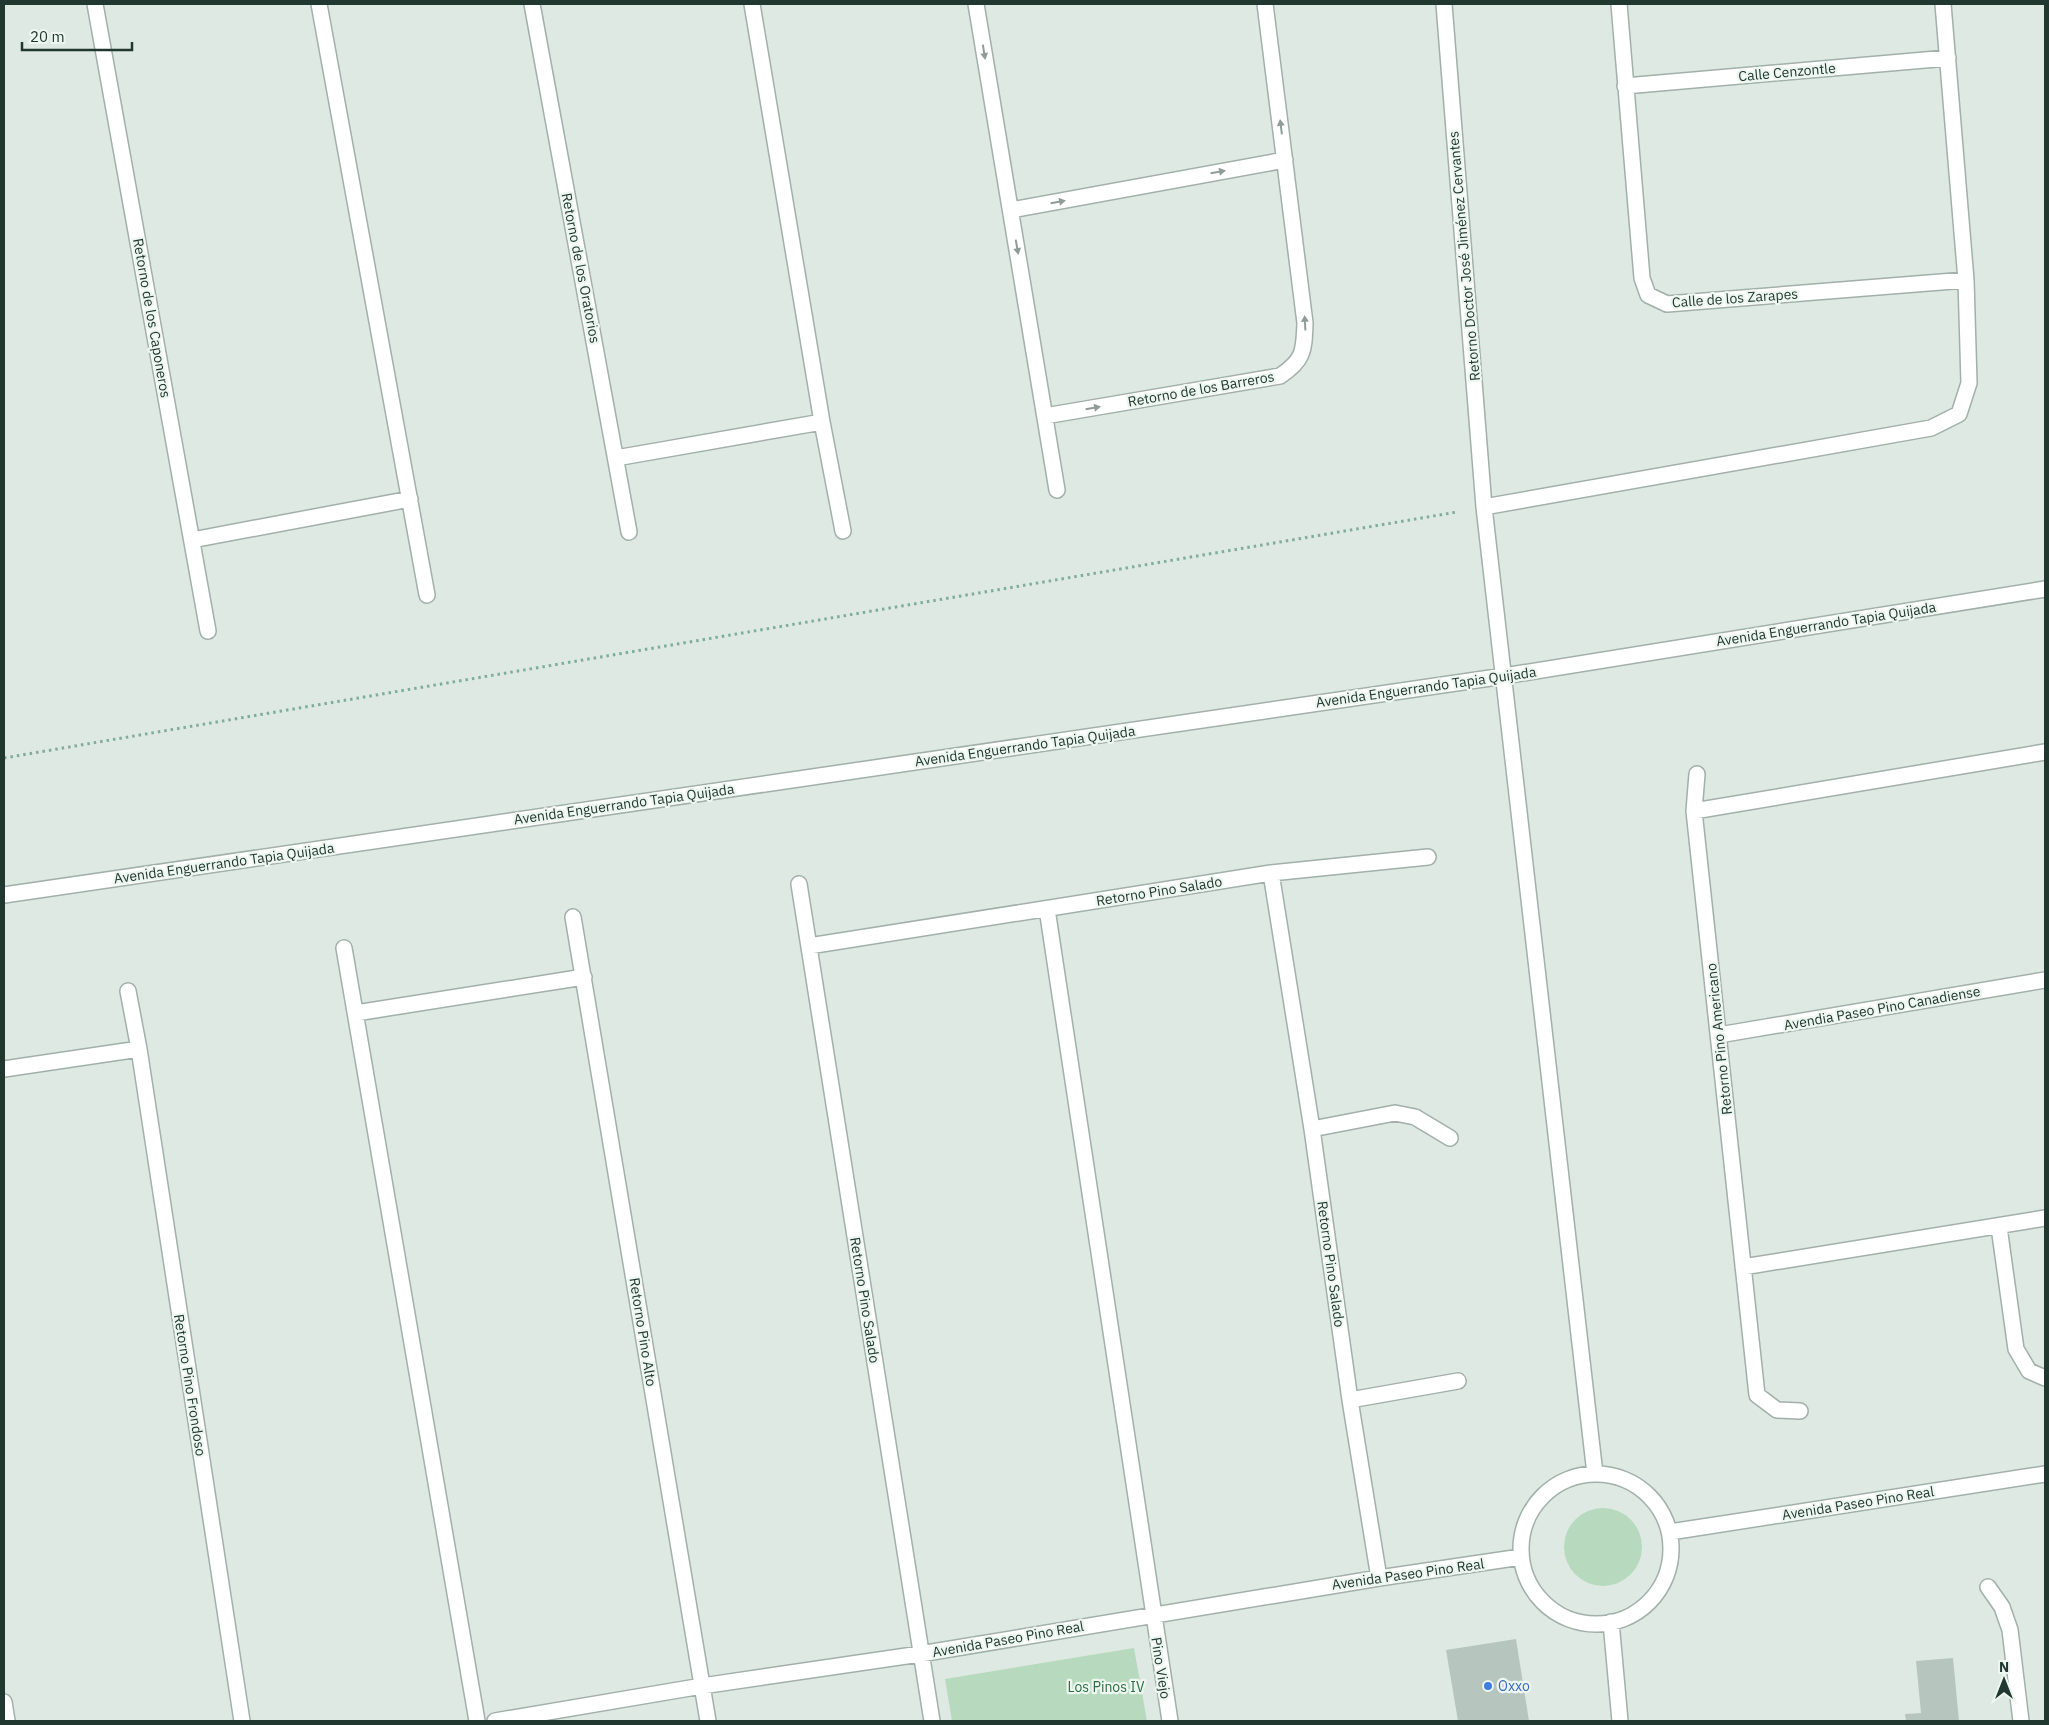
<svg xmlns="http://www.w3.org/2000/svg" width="2049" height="1725" font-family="'IBM Plex Sans',sans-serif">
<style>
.green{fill:#b7dabe}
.building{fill:#b6c6bf}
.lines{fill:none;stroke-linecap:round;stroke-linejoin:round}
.minor-casing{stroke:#a1b0aa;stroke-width:18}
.path{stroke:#7fac9b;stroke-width:3;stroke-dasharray:2.5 4;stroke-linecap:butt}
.minor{stroke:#fff;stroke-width:15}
.oneway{fill:#909c98}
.shop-dot{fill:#3f7fe0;stroke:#eef6f1;stroke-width:2}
.labels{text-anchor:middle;stroke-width:4.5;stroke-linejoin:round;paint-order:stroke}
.street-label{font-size:14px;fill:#203830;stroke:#eef6f1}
.shop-label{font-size:14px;fill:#366cbe;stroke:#eef6f1;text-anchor:start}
.park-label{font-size:14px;fill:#2c6d41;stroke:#eef6f1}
</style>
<rect width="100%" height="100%" fill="#dee9e3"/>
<path class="green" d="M1564 1547a39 39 0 1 1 78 0a39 39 0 1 1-78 0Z
M1134 1648 1147 1721H952L945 1679Z"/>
<path class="building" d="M1516 1639 1529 1721H1458L1446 1650Z
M1953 1658 1959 1721H1906L1905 1714 1921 1713 1916 1661Z"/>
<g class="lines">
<g class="minor-casing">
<path id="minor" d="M95 4 208 631
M319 4 427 595
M532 4 629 532
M752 4 822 422 843 531
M976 4 1057 490
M1444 4 1484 507 1595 1474
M1619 4 1642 278 1648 295 1667 304 1966 280
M1625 86 1948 58
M1011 210 1285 160
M1045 416 1280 376C1304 360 1304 351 1305 323L1265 4
M616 458 822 422
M1484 507 1931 428 1959 414 1969 383 1966 280 1943 4
M192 540 410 499
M1697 774 1694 811 1757 1395 1777 1410 1800 1411
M1694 811 2045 752
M1271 873 1312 1129 1350 1400 1379 1578
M799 884 932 1721
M4 895 1504 676 2045 589
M1047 909 1170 1721
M573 917 708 1721
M809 946 1271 873 1428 857
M344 948 477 1721
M128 991 139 1049 242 1721
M356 1013 584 977
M1719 1035 2045 980
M4 1069 139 1049
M1312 1129 1395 1113 1415 1117 1450 1138
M1999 1227 2016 1349 2029 1371 2045 1378
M1743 1267 2045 1218
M1350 1400 1458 1381
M1521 1549a75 75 0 1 1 150 0a75 75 0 1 1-150 0Z
M1670 1532 2045 1474
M1988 1587 2002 1607 2010 1630 2021 1721
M1611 1622 1620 1721
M4 1702 7 1721
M495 1721 702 1686 920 1654 1379 1578 1521 1557"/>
</g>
<path class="path" d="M4 758 1457 512"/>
<use href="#minor" class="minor"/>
</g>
<defs><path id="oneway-solid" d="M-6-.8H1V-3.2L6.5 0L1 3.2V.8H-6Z" transform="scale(1.25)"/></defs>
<g class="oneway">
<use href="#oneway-solid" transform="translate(984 52) rotate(81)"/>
<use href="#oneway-solid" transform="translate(1281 127) rotate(-97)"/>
<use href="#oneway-solid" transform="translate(1218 172) rotate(-10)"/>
<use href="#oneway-solid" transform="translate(1058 202) rotate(-10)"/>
<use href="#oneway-solid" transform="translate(1017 247) rotate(80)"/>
<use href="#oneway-solid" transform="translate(1305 323) rotate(-93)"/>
<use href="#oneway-solid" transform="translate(1093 408) rotate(-10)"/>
</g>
<circle class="shop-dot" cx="1488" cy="1686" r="5"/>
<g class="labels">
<g class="street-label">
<text transform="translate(1787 72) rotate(-5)" y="5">Calle Cenzontle</text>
<text transform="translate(1464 256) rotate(-95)" y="5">Retorno Doctor José Jiménez Cervantes</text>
<text transform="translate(581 268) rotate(79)" y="5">Retorno de los Oratorios</text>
<text transform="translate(1735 298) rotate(-4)" y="5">Calle de los Zarapes</text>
<text transform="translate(152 318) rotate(80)" y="5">Retorno de los Caponeros</text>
<text transform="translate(1201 389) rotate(-10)" y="5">Retorno de los Barreros</text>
<text transform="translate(1826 624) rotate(-9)" y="5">Avenida Enguerrando Tapia Quijada</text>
<text transform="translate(1426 687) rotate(-8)" y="5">Avenida Enguerrando Tapia Quijada</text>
<text transform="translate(1025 746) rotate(-8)" y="5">Avenida Enguerrando Tapia Quijada</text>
<text transform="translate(624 804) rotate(-8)" y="5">Avenida Enguerrando Tapia Quijada</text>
<text transform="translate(224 863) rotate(-8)" y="5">Avenida Enguerrando Tapia Quijada</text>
<text transform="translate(1159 891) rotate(-9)" y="5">Retorno Pino Salado</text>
<text transform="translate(1882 1008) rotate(-10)" y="5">Avendia Paseo Pino Canadiense</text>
<text transform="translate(1719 1039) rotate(-96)" y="5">Retorno Pino Americano</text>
<text transform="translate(1331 1264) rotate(82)" y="5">Retorno Pino Salado</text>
<text transform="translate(865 1300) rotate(81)" y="5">Retorno Pino Salado</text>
<text transform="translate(643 1332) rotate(81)" y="5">Retorno Pino Alto</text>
<text transform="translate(190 1385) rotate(81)" y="5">Retorno Pino Frondoso</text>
<text transform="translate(1858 1503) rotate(-9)" y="5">Avenida Paseo Pino Real</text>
<text transform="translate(1408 1574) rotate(-8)" y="5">Avenida Paseo Pino Real</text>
<text transform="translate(1008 1639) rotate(-10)" y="5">Avenida Paseo Pino Real</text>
<text transform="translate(1161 1668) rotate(81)" y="5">Pino Viejo</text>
</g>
<g class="shop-label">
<text x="1498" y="1691">Oxxo</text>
</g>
<g class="park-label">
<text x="1106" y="1692">Los Pinos IV</text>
</g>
</g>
<rect width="2049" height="1725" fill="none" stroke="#203830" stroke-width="10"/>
<g transform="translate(2004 1680)" stroke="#eef6f1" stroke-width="4" paint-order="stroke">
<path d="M0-4L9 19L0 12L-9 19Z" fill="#203830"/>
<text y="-8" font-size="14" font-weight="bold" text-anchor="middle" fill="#203830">N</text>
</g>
<path d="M22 42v8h110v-8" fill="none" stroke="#203830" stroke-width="2.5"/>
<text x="30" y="42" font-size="15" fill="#203830" stroke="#eef6f1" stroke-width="4" paint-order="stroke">20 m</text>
</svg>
